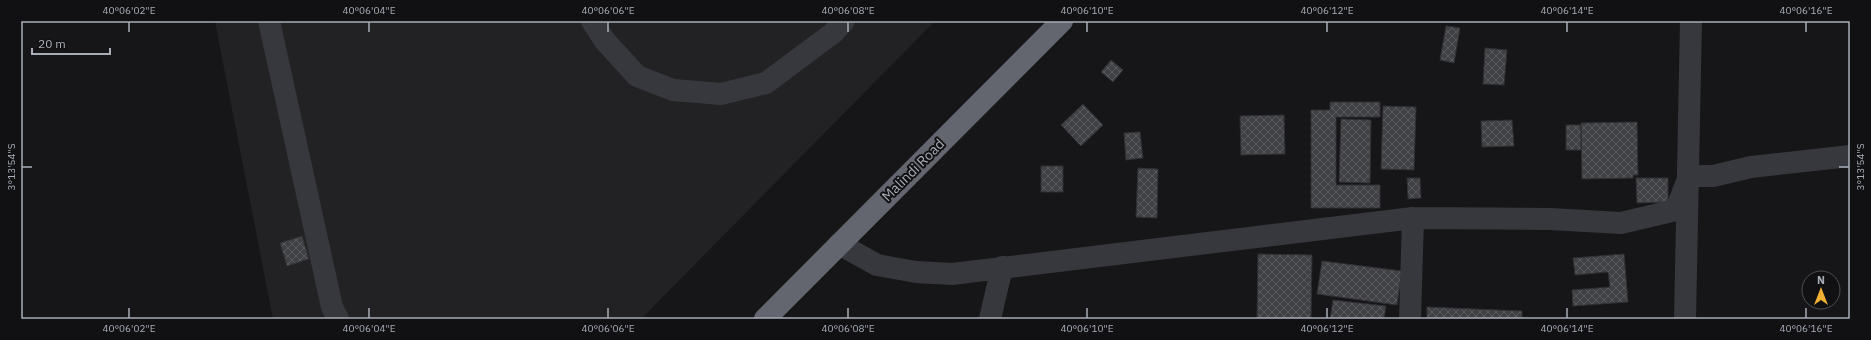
<svg xmlns="http://www.w3.org/2000/svg" width="1871" height="340" font-family="'IBM Plex Sans',sans-serif">
<style>
.built{fill:#222225}
.building{fill:url(#building-cross-hatch);stroke:#303034}
.lines{fill:none;stroke-linecap:round;stroke-linejoin:round}
.minor{stroke:#37383d;stroke-width:22}
.highway{stroke:#63666e;stroke-width:22}
.ticks{fill:none;stroke:#a8adb8;stroke-width:1.5}
.labels{text-anchor:middle;stroke-width:4;stroke-linejoin:round;paint-order:stroke}
.street-label{font-size:14px;fill:#a8adb8;stroke:#111113}
.neatline{fill:none;stroke:#a8adb8;stroke-width:1.5}
.ticks-label{font-size:10px;text-anchor:middle;fill:#a8adb8}
</style>
<defs>
<pattern id="building-cross-hatch" width="8" height="8" patternUnits="userSpaceOnUse"><rect width="8" height="8" fill="#404145"/><path d="M0 0l8 8M0 8l8-8" fill="none" stroke="#595a5e"/></pattern>
</defs>
<rect width="100%" height="100%" fill="#161618"/>
<path class="built" d="M200 21H935L641 319H273L215 22Z"/>
<path class="building" d="M1446 26 1460 28 1454 63 1440 60Z
M1485 48 1507 50 1504 85 1483 84Z
M1111 60 1123 70 1113 82 1101 72Z
M1330 102H1380V117H1336V185H1380V208H1311V110H1330Z
M1083 104 1103 125 1081 146 1061 125Z
M1383 106 1416 107 1414 170 1381 169Z
M1284 115 1285 154 1241 155 1240 116Z
M1341 119 1371 120 1370 183 1339 182Z
M1512 120 1514 146 1482 147 1481 121Z
M1637 122 1638 175H1633V178L1582 179 1581 123Z
M1566 125H1581V150H1566Z
M1140 132 1143 158 1126 160 1124 133Z
M1041 166H1063V192H1041Z
M1138 168 1158 169 1157 218 1136 217Z
M1407 178H1420L1421 198 1408 199Z
M1636 178H1668V202L1637 203Z
M302 236 309 259 287 266 280 243Z
M1258 254 1312 255 1311 319H1257Z
M1624 254 1628 302 1573 306 1572 290 1610 287 1608 272 1575 275 1573 258Z
M1322 261 1402 271 1397 305 1317 294Z
M1333 300 1386 306 1384 319H1330Z
M1427 307 1522 311V319H1427Z"/>
<g class="lines">
<path class="minor" d="M269 21 332 307 338 319
M592 21 605 41 637 76 673 90 721 94 766 83 833 33 844 21
M839 244 877 265 916 272 952 274 1413 218 1550 219 1621 223 1676 210 1689 176H1713L1751 167 1850 156
M990 319 1002 267
M1410 319 1413 218
M1685 319 1691 21"/>
<path class="highway" d="M765 319 1062 21"/>
</g>
<path class="ticks" d="M129 22V32M369 22V32M608 22V32M848 22V32M1087 22V32M1327 22V32M1567 22V32M1806 22V32M22 167H32M1839 167H1849M129 308V318M369 308V318M608 308V318M848 308V318M1087 308V318M1327 308V318M1567 308V318M1806 308V318"/>
<g class="labels">
<g class="street-label">
<text transform="translate(913 170) rotate(-45)" y="5">Malindi Road</text>
</g>
</g>
<rect width="1871" height="340" fill="none" stroke="#111113" stroke-width="44"/>
<g transform="translate(1821 290)"><circle r="19" fill="#111113" stroke="#4d4f55"/>
<path d="M0-3L7 15L0 10L-7 15Z" fill="#f2b134"/>
<text y="-6" font-size="11" font-weight="bold" text-anchor="middle" fill="#a8adb8">N</text>
</g>
<path d="M32 48v6h78v-6" fill="none" stroke="#a8adb8" stroke-width="2"/>
<text x="38" y="48" font-size="12" fill="#a8adb8" stroke="#111113" stroke-width="3" paint-order="stroke">20 m</text>
<rect x="22" y="22" width="1827" height="296" class="neatline"/>
<g class="ticks-label">
<text x="129" y="14">40°06'02"E</text>
<text x="369" y="14">40°06'04"E</text>
<text x="608" y="14">40°06'06"E</text>
<text x="848" y="14">40°06'08"E</text>
<text x="1087" y="14">40°06'10"E</text>
<text x="1327" y="14">40°06'12"E</text>
<text x="1567" y="14">40°06'14"E</text>
<text x="1806" y="14">40°06'16"E</text>
<text transform="translate(11 167) rotate(-90)" y="4">3°13'54"S</text>
<text transform="translate(1860 167) rotate(-90)" y="4">3°13'54"S</text>
<text x="129" y="332">40°06'02"E</text>
<text x="369" y="332">40°06'04"E</text>
<text x="608" y="332">40°06'06"E</text>
<text x="848" y="332">40°06'08"E</text>
<text x="1087" y="332">40°06'10"E</text>
<text x="1327" y="332">40°06'12"E</text>
<text x="1567" y="332">40°06'14"E</text>
<text x="1806" y="332">40°06'16"E</text>
</g>
</svg>
